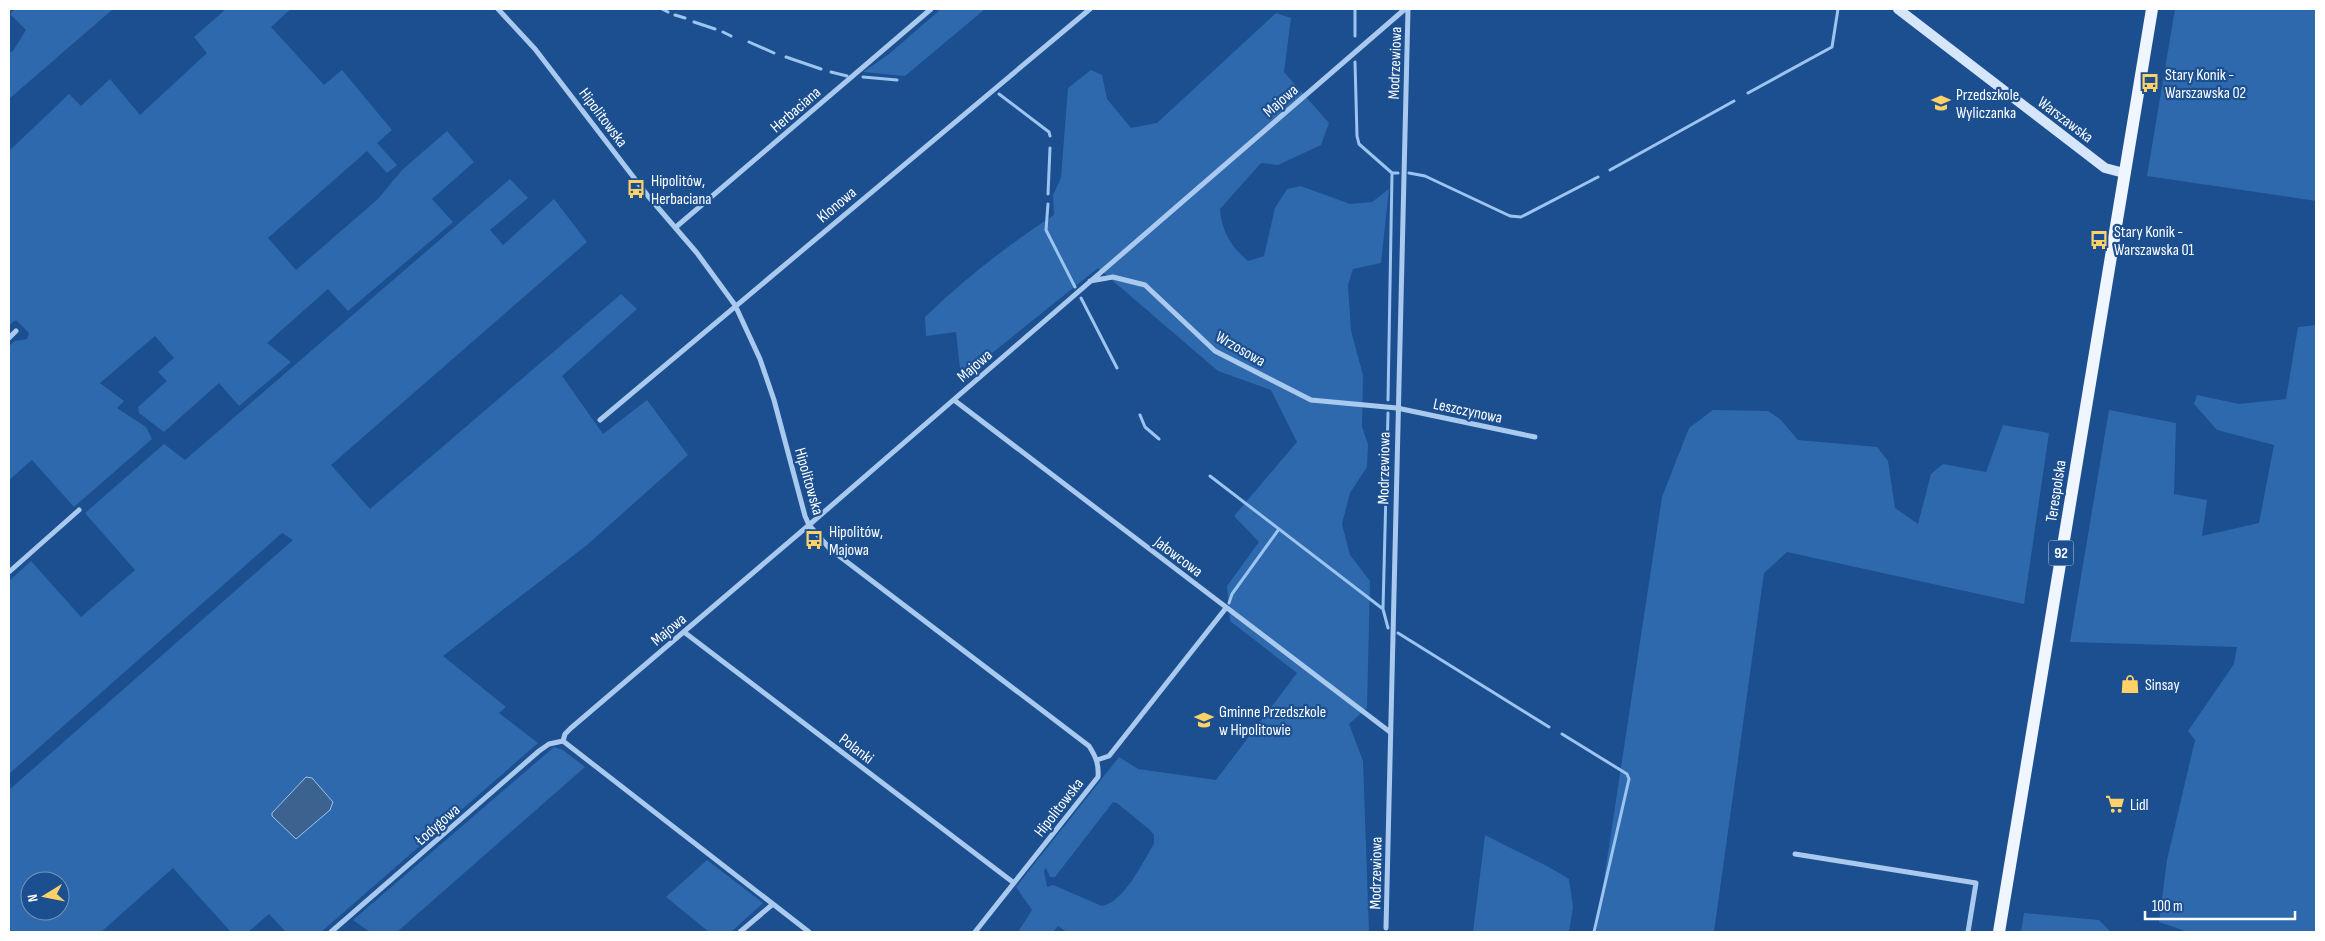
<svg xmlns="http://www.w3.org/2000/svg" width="2325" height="941" font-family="'Sofia Sans Condensed',sans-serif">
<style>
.green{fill:#2e69ad;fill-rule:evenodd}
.water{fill:#3c6290;stroke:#9cc4f0}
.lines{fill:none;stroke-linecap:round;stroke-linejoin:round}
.stream{stroke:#9cc4f0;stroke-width:3}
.street{stroke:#a9c9ee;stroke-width:5}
.secondary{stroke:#d6e6fa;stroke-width:10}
.primary{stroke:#f0f6ff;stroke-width:12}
.labels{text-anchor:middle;stroke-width:4.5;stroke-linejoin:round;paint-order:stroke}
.shield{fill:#1b4f8f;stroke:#bbcadd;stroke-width:1}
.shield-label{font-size:15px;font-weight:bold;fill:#fff}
.street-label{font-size:16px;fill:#fff;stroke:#1b4f8f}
.poi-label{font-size:16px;fill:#fff;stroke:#1b4f8f;text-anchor:start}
</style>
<rect width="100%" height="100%" fill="#1b4f8f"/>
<path class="green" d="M15 9H113L9 99V53L13 51 26 30 10 14Z
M226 9H291L271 27 324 85 342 70 392 130 377 143 397 165 387 173 367 151 268 238 296 270 378 199 402 170 447 131 474 162 432 199 453 222 348 311 328 289 267 343 291 362 239 406 219 383 164 432 139 413 138 407 167 381 158 372 174 358 155 336 100 383 124 401 117 408 146 427 152 439 74 507 32 460 9 480V346L15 341 27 339 29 333 16 320 9 325V151L69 94 81 106 110 79 140 115 207 53 194 37Z
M941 9H985L905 76 863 72 889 54Z
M2175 9H2316V201L2147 176Z
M1276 13 1291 18 1284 72 1329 123 1321 145 1278 165 1261 163 1220 209C1222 233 1231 246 1248 261L1264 256 1275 208 1287 189 1301 186 1350 204 1372 202 1389 189 1381 263 1353 269 1348 285 1351 331 1363 375 1362 427 1368 444 1367 467 1350 493 1342 524 1350 555 1370 581 1367 708 1349 724 1363 761 1369 932H1067L1058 926 1053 932H1018L1032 910 1016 887 1119 757 1138 769 1216 780 1297 673 1230 621 1227 586 1259 542 1234 516 1297 442 1271 390 1218 371 1098 268 961 378 956 332 926 336 925 317C964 279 1008 245 1054 215L1053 195 1061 178 1068 88 1091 70 1102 75 1107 99 1131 128 1157 123ZM1113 802 1117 803 1150 830 1154 835V844C1142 863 1124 902 1102 906L1053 885 1047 887 1044 871 1046 868 1050 877H1055Z
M510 179 528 198 490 230 503 245 554 199 587 242 331 465 370 509 621 294 637 309 562 376 603 434 647 400 688 455 587 545 443 656 506 707 499 713 538 743 321 932H286L269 914 248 932H231L173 868 101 932H9V790L293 540 282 533 9 774V581L31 561 81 617 135 570 85 513 164 444 185 460ZM306 777H309L296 839 272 816V813ZM30 881H60V911H30Z
M2316 325V932H2188L2159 922 2167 860 2195 740 2188 731 2234 664 2237 647 2070 642 2109 410 2176 423 2174 494 2207 500 2202 536 2259 523 2274 445 2217 430 2194 404 2197 395 2239 404 2286 399 2298 327Z
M1713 410 1768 411 1780 419 1798 440 1877 447 1888 461 1895 508 1918 524 1931 474 1943 464 1986 472 2003 425 2049 433 2024 604 1787 552 1764 573 1714 932H1596L1662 497 1689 428Z
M554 747 563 750 585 767 397 932H370L353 920Z
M1485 835C1513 850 1542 862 1569 879L1573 907 1569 932H1473Z
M707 860 763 903 731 932H709L666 897Z
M2024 913 2099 920 2111 932H2021Z"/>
<path class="water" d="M306 777 312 778 333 802 330 810 296 839 272 816V813Z"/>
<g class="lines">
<path class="stream" d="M662 9 668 12
M1355 9V36
M675 15 685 18
M694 22 715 29
M723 32 731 36
M749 42 774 53
M786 57 821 69
M1355 62 1357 136 1359 144 1392 173H1398
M831 72 847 76
M863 77 897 80
M1748 93 1832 47 1838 9
M999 94 1049 132 1050 136
M1610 170 1734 101
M1409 173 1425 176 1510 216 1521 217 1598 177
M1048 194 1050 148
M1048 204 1046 230 1075 287
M1081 298 1117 368
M1388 400 1392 173
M1388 413 1383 609 1388 628
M1140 415 1145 427 1159 439
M1210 476 1383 609
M1229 603 1232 594 1279 529
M1398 633 1549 727
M1562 734 1627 774 1629 779 1594 932"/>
<path class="street" d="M498 9 535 49 648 196 697 253 735 305 760 359 774 400 805 516 809 525 830 549 1089 746C1096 757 1099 764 1098 777L975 932
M676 227 931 9
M1090 281 1113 277 1145 285 1215 351 1311 400 1397 408 1535 437
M9 338 16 331
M954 400 1390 732
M600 420 1090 9
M9 572 79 510
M684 632 1014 883
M563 741 565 734 571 728 809 525 1405 9
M563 741 809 932
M1097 760 1109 756 1226 608
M1795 854 1976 883 1968 932
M1386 928 1408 9
M331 932 539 751 549 744 563 741
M740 932 773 904"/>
<path class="secondary" d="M1898 9 2105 168 2124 173"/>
<path class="primary" d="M1999 932 2152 9"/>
</g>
<defs>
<g id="bus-bare" transform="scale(1.5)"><path d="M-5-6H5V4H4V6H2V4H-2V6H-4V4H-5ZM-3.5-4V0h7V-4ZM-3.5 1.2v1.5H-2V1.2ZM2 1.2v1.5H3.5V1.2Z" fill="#ffd166" stroke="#1b4f8f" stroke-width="2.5" paint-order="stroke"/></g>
<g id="school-bare" transform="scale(1.5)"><path d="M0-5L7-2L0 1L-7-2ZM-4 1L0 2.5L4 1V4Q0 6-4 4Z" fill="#ffd166" stroke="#1b4f8f" stroke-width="2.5" paint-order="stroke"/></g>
<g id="shop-bare" transform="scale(1.5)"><path d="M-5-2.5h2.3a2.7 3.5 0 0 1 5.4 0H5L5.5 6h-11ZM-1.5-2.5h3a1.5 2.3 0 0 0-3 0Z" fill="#ffd166" stroke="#1b4f8f" stroke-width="2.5" paint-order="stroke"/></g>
<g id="supermarket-bare" transform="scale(1.5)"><path d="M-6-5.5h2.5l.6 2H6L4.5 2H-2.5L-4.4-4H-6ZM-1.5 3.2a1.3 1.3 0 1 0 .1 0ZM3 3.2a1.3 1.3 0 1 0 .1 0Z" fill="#ffd166" stroke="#1b4f8f" stroke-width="2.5" paint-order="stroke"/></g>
</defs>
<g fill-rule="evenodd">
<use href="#bus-bare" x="2150" y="83"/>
<use href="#school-bare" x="1941" y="103"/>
<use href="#bus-bare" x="636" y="189"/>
<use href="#bus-bare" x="2099" y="240"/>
<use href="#bus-bare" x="814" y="540"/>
<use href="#shop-bare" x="2130" y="684"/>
<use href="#school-bare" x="1204" y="720"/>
<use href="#supermarket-bare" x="2115" y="804"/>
</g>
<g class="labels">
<rect class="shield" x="2048.5" y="540.5" width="25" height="25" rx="4"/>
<g class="shield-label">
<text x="2061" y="558">92</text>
</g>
<g class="street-label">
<text transform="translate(1394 63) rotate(-88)" y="6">Modrzewiowa</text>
<text transform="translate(1280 100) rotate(-41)" y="6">Majowa</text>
<text transform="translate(795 109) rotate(-41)" y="6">Herbaciana</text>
<text transform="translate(604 117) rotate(53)" y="6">Hipolitowska</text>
<text transform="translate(2066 119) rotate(37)" y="6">Warszawska</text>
<text transform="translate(836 204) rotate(-40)" y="6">Klonowa</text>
<text transform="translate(1241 348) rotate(30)" y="6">Wrzosowa</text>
<text transform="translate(974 365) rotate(-41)" y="6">Majowa</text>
<text transform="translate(1468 410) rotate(12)" y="6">Leszczynowa</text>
<text transform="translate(1383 468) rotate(-89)" y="6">Modrzewiowa</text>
<text transform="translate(810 481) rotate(74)" y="6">Hipolitowska</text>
<text transform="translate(2055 491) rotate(-81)" y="6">Terespolska</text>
<text transform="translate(1179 556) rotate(37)" y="6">Jałowcowa</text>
<text transform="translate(668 629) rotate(-40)" y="6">Majowa</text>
<text transform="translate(857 748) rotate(37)" y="6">Polanki</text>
<text transform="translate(1058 807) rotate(-52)" y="6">Hipolitowska</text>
<text transform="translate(437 824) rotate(-41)" y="6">Łodygowa</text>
<text transform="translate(1375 873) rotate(-89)" y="6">Modrzewiowa</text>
</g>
<g class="poi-label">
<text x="2165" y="80">Stary Konik -<tspan x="2165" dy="18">Warszawska 02</tspan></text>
<text x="1956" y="100">Przedszkole<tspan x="1956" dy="18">Wyliczanka</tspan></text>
<text x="651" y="186">Hipolitów,<tspan x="651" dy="18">Herbaciana</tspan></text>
<text x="2114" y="237">Stary Konik -<tspan x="2114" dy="18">Warszawska 01</tspan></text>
<text x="829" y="537">Hipolitów,<tspan x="829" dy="18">Majowa</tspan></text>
<text x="2145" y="690">Sinsay</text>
<text x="1219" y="717">Gminne Przedszkole<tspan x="1219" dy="18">w Hipolitowie</tspan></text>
<text x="2130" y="810">Lidl</text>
</g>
</g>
<rect width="2325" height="941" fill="none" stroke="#ffffff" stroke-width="20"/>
<g transform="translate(45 896) rotate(260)"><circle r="24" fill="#1b4f8f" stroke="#7695bc"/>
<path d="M0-4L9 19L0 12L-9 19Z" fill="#ffd166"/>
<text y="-8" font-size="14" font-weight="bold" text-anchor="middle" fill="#ffffff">N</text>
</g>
<path d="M2145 911v8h150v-8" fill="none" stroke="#ffffff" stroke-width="2.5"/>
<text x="2152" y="911" font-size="15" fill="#ffffff" stroke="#1b4f8f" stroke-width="4" paint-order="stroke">100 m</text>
</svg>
